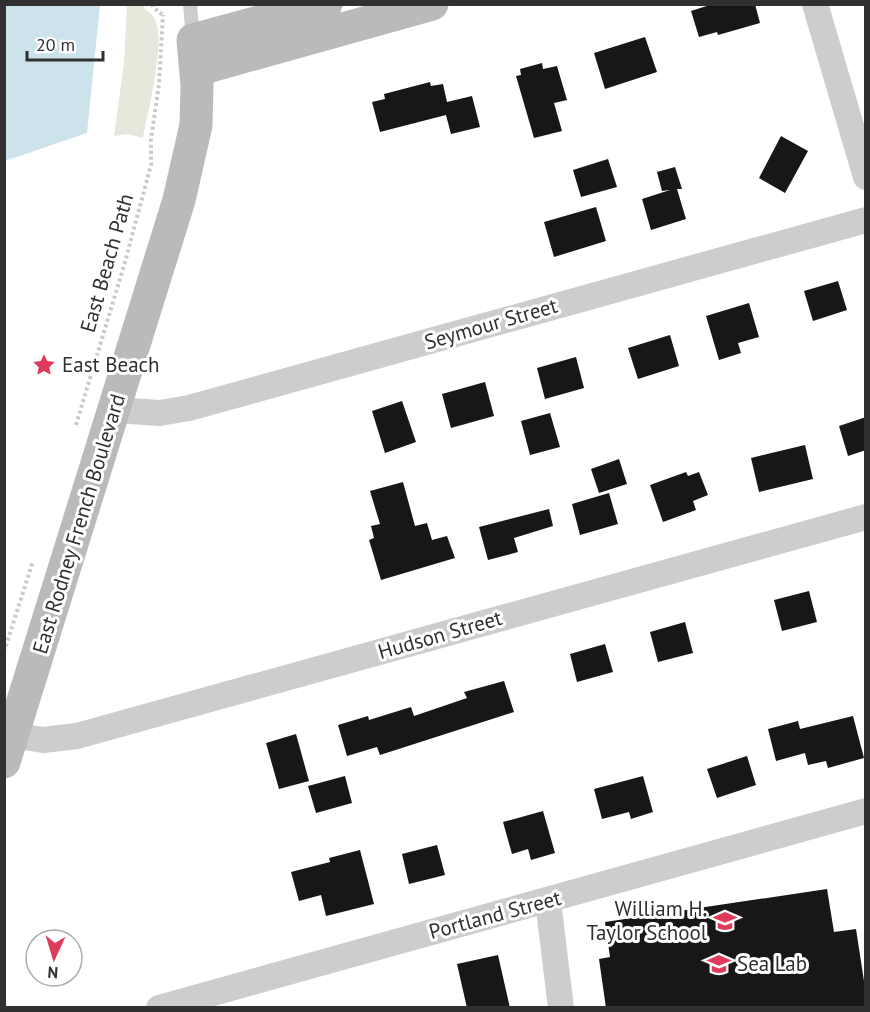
<svg xmlns="http://www.w3.org/2000/svg" width="870" height="1012" font-family="'PT Sans',sans-serif">
<style>
.green{fill:#e5e9dc}
.water{fill:#cce3eb}
.building{fill:#171717}
.lines{fill:none;stroke-linecap:round;stroke-linejoin:round}
.path{stroke:#cacaca;stroke-width:4;stroke-dasharray:3 3;stroke-linecap:butt}
.service{stroke:#cdcdcd;stroke-width:14}
.minor{stroke:#cdcdcd;stroke-width:26}
.secondary{stroke:#bababa;stroke-width:33}
.labels{text-anchor:middle;stroke-width:6;stroke-linejoin:round;paint-order:stroke}
.street-label{font-size:21px;fill:#303030;stroke:#fff}
.poi-label{font-size:21px;fill:#303030;stroke:#fff;text-anchor:start}
</style>
<rect width="100%" height="100%" fill="#fff"/>
<path class="green" d="M127 5H144V8C149 12 154 16 156 22 165 47 148 110 143 138L128 134 114 136 124 63Z"/>
<path class="water" d="M4 5H100L87 133 5 161Z"/>
<path class="building" d="M713 4H755L760 23 718 35 717 32 699 37 691 11Z
M645 37 657 72 605 89 594 53Z
M542 63 543 69 557 66 567 100 554 103 562 131 534 138 516 76 521 75 520 69Z
M430 82 431 86 443 84 447 102 472 96 480 127 451 134 446 115 380 132 372 102 385 99 384 94Z
M781 136 808 151 785 193 759 178Z
M608 159 617 187 581 197 573 170Z
M675 167 682 189H677L686 219 651 230 642 199 670 190 662 191 657 172Z
M596 207 606 241 554 257 544 222Z
M838 281 847 310 813 321 804 291Z
M749 303 759 337 738 343 741 353 719 360 706 316Z
M670 335 679 366 638 379 628 348Z
M576 357 584 388 545 399 537 368Z
M485 382 494 416 451 428 442 394Z
M402 401 416 442 385 453 372 411Z
M550 413 560 447 530 455 521 421Z
M866 417V450L848 456 839 426Z
M805 445 813 479 759 492 751 458Z
M619 459 627 484 599 493 591 469Z
M686 472 688 476 699 472 708 495 693 501 696 510 663 522 650 485Z
M403 482 415 526 427 523 432 540 447 536 455 558 381 580 369 540 374 538 371 526 380 524 370 491Z
M609 493 618 524 580 535 572 504Z
M549 509 553 526 514 538 518 552 488 560 479 527Z
M809 591 817 622 782 631 774 600Z
M685 622 693 653 658 662 650 632Z
M605 644 613 672 577 682 570 654Z
M504 681 514 712 380 755 377 747 347 756 338 725 368 716 369 720 411 707 414 716 467 698 464 692Z
M853 716 864 758 828 768 826 761 808 765 805 753 776 761 768 729 798 721 800 729Z
M296 734 309 781 279 789 266 743Z
M747 756 756 785 717 798 707 769Z
M345 776 352 803 316 813 308 786Z
M643 776 653 812 631 819 629 812 602 819 594 789Z
M543 811 555 853 531 860 528 849 512 854 503 822Z
M437 845 445 875 409 884 402 854Z
M360 850 374 904 326 916 321 895 299 901 291 872 330 862 329 858Z
M827 889 834 932 856 929 866 994V1008H606L599 959 610 957 605 922Z
M498 955 510 1008H467L457 964Z"/>
<g class="lines">
<path class="path" d="M152 4 153 7 163 15
M76 425 125 262 151 165V139L159 84 163 15
M4 652 33 561"/>
<path class="service" d="M190 4 193 40"/>
<path class="minor" d="M815 4 866 177
M114 410 160 413 189 408 866 220
M13 735 43 740 77 736 866 517
M548 901 561 1008
M159 1008 866 811"/>
<path class="secondary" d="M196 70 432 4
M4 762 179 200 196 125 197 85 193 40 326 4"/>
</g>
<defs>
<g id="sight-bare" transform="scale(1.8)"><path d="M0-6L1.8-2.2L6-1.7L2.9 1.2L3.7 5.4L0 3.3L-3.7 5.4L-2.9 1.2L-6-1.7L-1.8-2.2Z" fill="#de3b5a" stroke="#fff" stroke-width="2.5" paint-order="stroke"/></g>
<g id="school-bare" transform="scale(1.8)"><path d="M0-5L7-2L0 1L-7-2ZM-4 1L0 2.5L4 1V4Q0 6-4 4Z" fill="#de3b5a" stroke="#fff" stroke-width="2.5" paint-order="stroke"/></g>
</defs>
<g fill-rule="evenodd">
<use href="#sight-bare" x="44" y="365"/>
<use href="#school-bare" x="725" y="921"/>
<use href="#school-bare" x="719" y="964"/>
</g>
<g class="labels">
<g class="street-label">
<text transform="translate(107 263) rotate(-74)" y="7">East Beach Path</text>
<text transform="translate(491 324) rotate(-16)" y="7">Seymour Street</text>
<text transform="translate(79 524) rotate(-73)" y="7">East Rodney French Boulevard</text>
<text transform="translate(440 635) rotate(-16)" y="7">Hudson Street</text>
<text transform="translate(495 915) rotate(-15)" y="7">Portland Street</text>
</g>
<g class="poi-label">
<text x="62" y="372">East Beach</text>
<text x="707" y="916" text-anchor="end">William H.<tspan x="707" dy="24">Taylor School</tspan></text>
<text x="737" y="971">Sea Lab</text>
</g>
</g>
<rect width="870" height="1012" fill="none" stroke="#303030" stroke-width="12"/>
<g transform="translate(54 958) rotate(184)"><circle r="28" fill="#ffffff" stroke="#acacac" stroke-width="1.5"/>
<path d="M0-4.5L10 22L0 15L-10 22Z" fill="#de3b5a"/>
<text y="-9" font-size="16" font-weight="bold" text-anchor="middle" fill="#303030">N</text>
</g>
<path d="M27 51v9h76v-9" fill="none" stroke="#303030" stroke-width="3"/>
<text x="36" y="51" font-size="18" fill="#303030" stroke="#ffffff" stroke-width="4.5" paint-order="stroke">20 m</text>
</svg>
